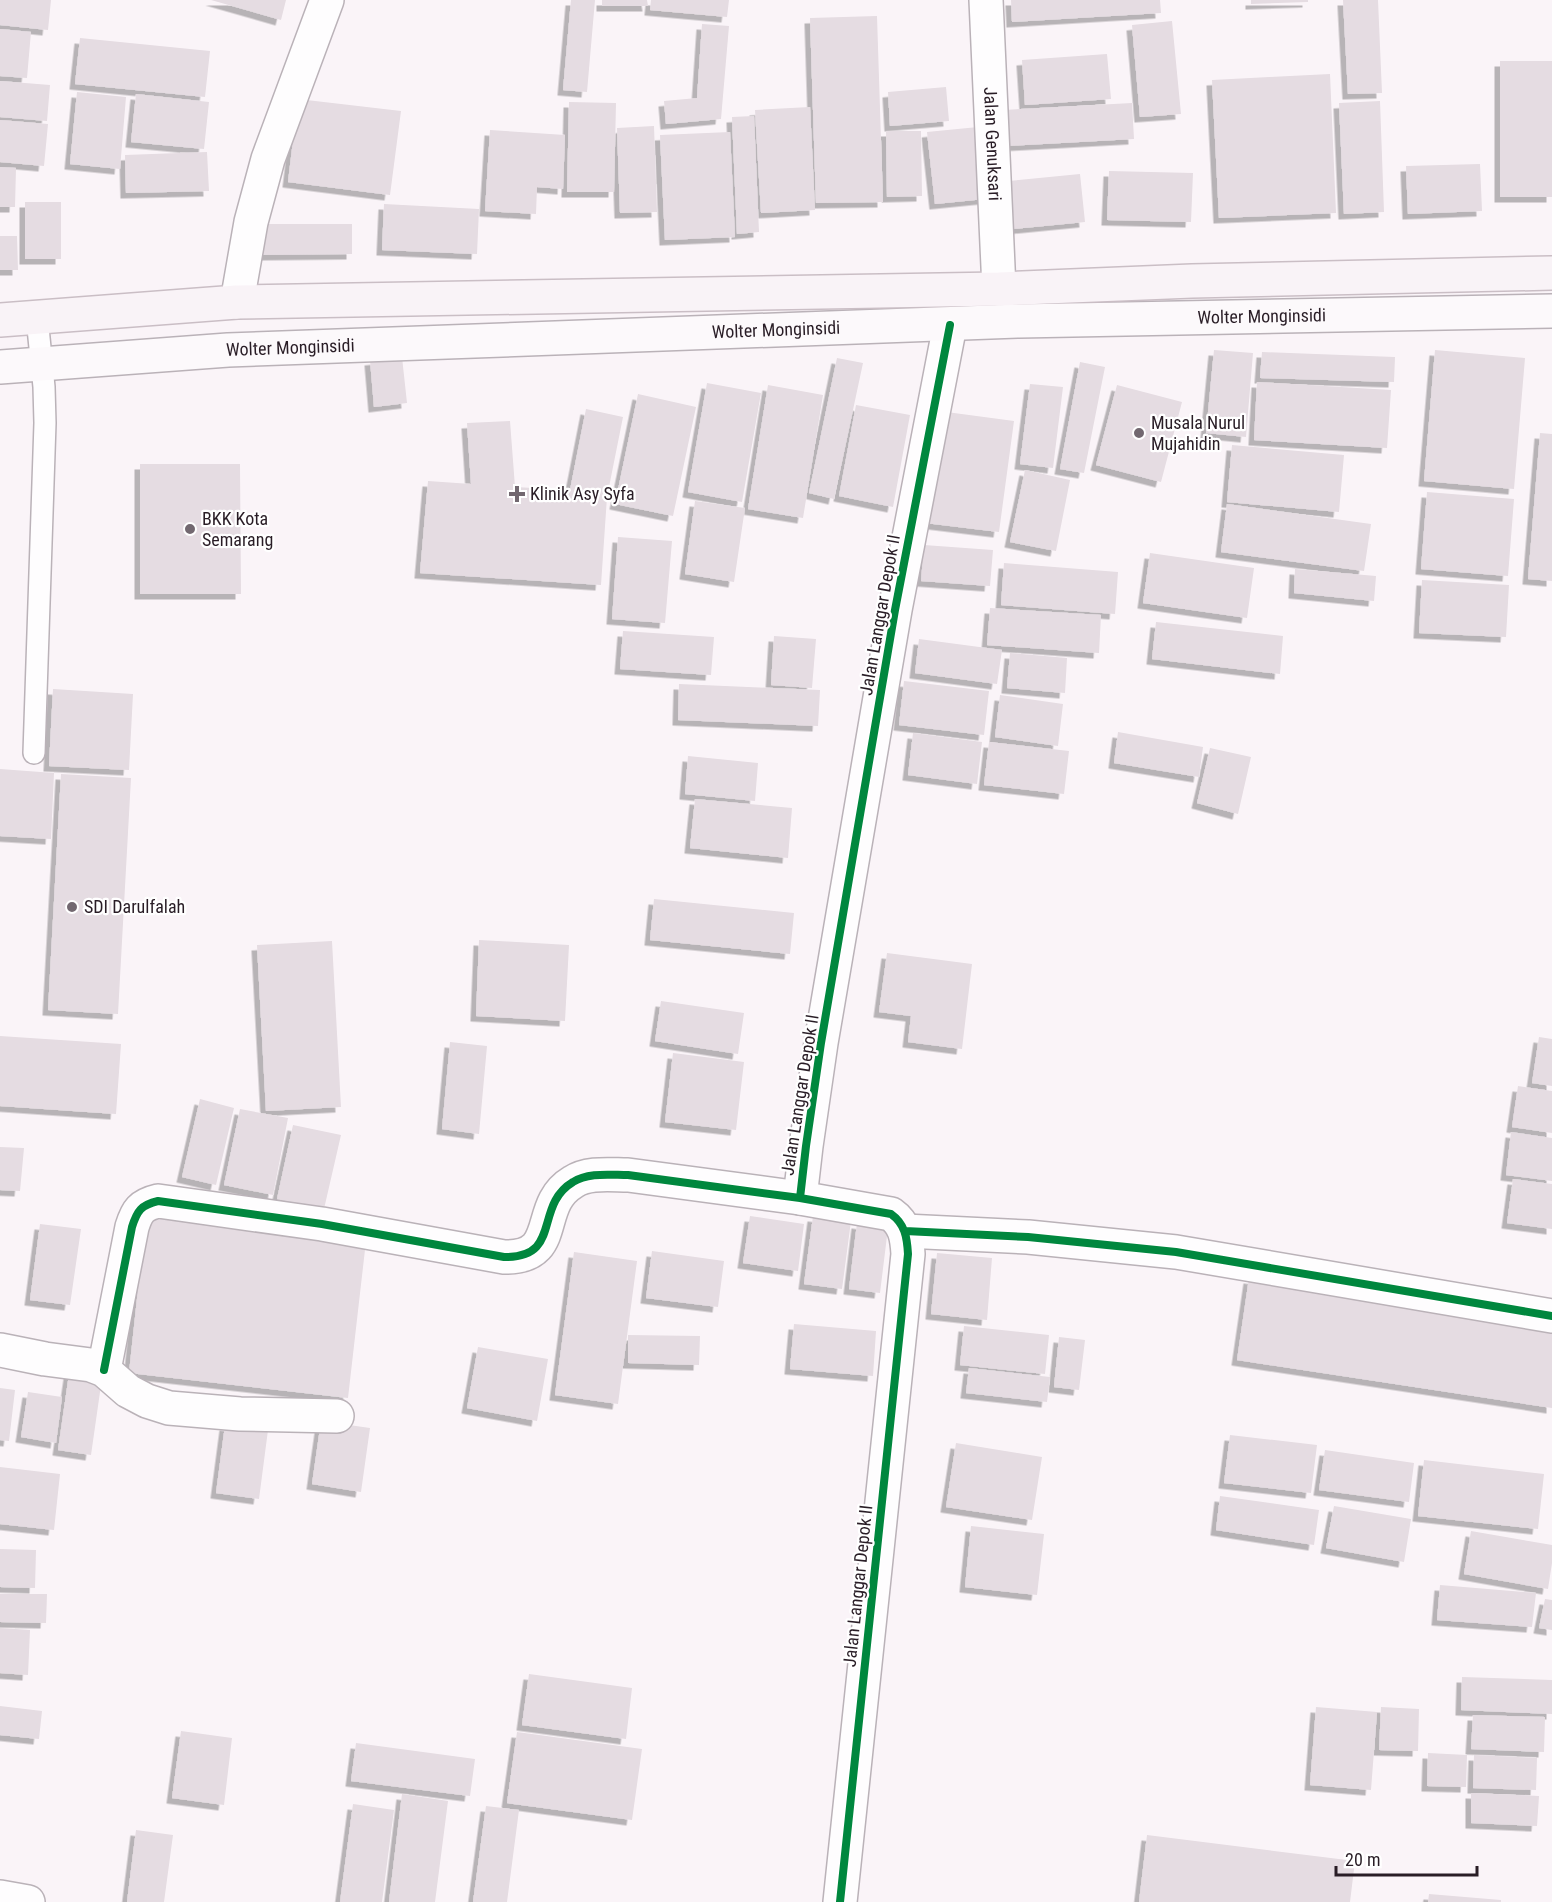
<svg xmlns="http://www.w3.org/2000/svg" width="1552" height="1902" font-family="'Roboto Condensed',sans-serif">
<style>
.building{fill:#e5dce2;filter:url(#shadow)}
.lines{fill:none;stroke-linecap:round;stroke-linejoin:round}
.lane-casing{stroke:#bab2b8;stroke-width:24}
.street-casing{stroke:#bab2b8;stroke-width:36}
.secondary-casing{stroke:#bab2b8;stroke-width:36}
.primary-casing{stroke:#cabec5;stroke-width:36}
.lane{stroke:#fefdfe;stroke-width:21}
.street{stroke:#fefdfe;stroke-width:33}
.secondary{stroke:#fcf9fb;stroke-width:33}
.primary{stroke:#f9f3f7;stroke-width:33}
.cycleway-casing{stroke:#fff;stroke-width:11}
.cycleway{stroke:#00873e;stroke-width:8}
.poi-dot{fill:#726870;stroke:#fff;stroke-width:2}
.labels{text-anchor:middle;stroke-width:4.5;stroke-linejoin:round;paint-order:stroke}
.street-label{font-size:18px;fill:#291d26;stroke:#fff}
.poi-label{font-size:18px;fill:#291d26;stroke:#fff;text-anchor:start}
</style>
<defs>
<filter id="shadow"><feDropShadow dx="-5.5" dy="5.5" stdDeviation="0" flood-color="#0004"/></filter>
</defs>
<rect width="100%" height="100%" fill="#faf4f8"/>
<path class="building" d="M0 0H51L48 30 0 25Z
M211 0H286L281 20Z
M571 0H595L587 92 563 90Z
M602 0H647L648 6H602Z
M651 0H729L727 17 650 10Z
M1011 0H1160L1161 13 1012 22Z
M1251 0H1308V2L1251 4Z
M1343 0H1378L1382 93 1348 94Z
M877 16 883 202 816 203 810 18Z
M1172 21 1181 114 1140 117 1132 25Z
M702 24 729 26 721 119 666 124 664 101 697 98Z
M0 29 31 32 27 78 0 76Z
M80 38 210 51 205 97 75 84Z
M1107 54 1111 99 1025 105 1022 60Z
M1500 61H1552V197H1500Z
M1330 74 1336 213 1219 218 1212 80Z
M0 81 50 85 47 121 0 117Z
M946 87 949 121 890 126 888 92Z
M77 92 126 97 120 169 70 164Z
M136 94 209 102 204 149 131 142Z
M298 99 401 111 390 195 288 182Z
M1380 101 1384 212 1344 214 1339 103Z
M569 102 616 103 614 192H567Z
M1132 103 1134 139 1006 146 1004 110Z
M810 107 815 210 761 213 755 110Z
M754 116 759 232 737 234 732 117Z
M0 120 48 124 44 166 0 162Z
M654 126 657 212 620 213 617 128Z
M978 127 985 199 935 204 927 132Z
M490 130 565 135 563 189 537 187 536 214 485 211Z
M886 131H921L922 196 887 197Z
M730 132 735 237 665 240 660 135Z
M207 152 209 191 126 193 125 155Z
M1480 164 1482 211 1408 214 1406 166Z
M0 167 16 168 15 207H0Z
M1109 171 1193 173 1191 222 1107 220Z
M1080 174 1085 222 1013 229 1009 181Z
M25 202H61V259H25Z
M384 204 479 209 477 254 382 250Z
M261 224H352V254L261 255Z
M0 236H17L18 270H0Z
M1214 350 1253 353 1246 437 1206 433Z
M1435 350 1525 358 1514 489 1424 481Z
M1262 352 1395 357 1394 382 1260 378Z
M402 357 407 403 374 407 370 360Z
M837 358 863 363 834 499 809 493Z
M1080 362 1105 367 1084 473 1060 469Z
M1257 382 1391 390 1387 448 1254 440Z
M707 383 761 393 742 502 688 492Z
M1030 384 1063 387 1053 468 1020 464Z
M768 385 823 395 803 518 748 509Z
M1117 385 1182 402 1161 482 1096 465Z
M638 394 696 407 673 516 615 504Z
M856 405 910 415 893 507 839 496Z
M586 409 623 417 607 497 601 585 420 573 428 481 471 484 467 423 510 421 515 487 570 490Z
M939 411 1014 421 999 532 925 523Z
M1540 433 1552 434V581L1528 579Z
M1232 445 1344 455 1339 512 1227 502Z
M140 464H240L241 594H140Z
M1025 470 1070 480 1056 551 1010 542Z
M1427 492 1514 499 1508 576 1421 569Z
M695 501 745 508 734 582 685 574Z
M1227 504 1371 524 1364 571 1221 552Z
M618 537 672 541 665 623 612 619Z
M924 545 993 550 990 586 921 581Z
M1150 553 1254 568 1247 618 1143 603Z
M1004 563 1118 572 1115 614 1001 605Z
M1295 569 1376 576 1374 601 1294 593Z
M1422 580 1509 585 1506 637 1419 633Z
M990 608 1101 615 1099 653 987 645Z
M1156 622 1283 636 1280 674 1152 659Z
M623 631 714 637 711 675 620 669Z
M774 636 816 639 812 688 771 685Z
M919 639 1002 650 997 684 915 673Z
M1010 653 1067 658 1065 693 1007 688Z
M904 681 989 691 984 735 899 725Z
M679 684 820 690 818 726 678 720Z
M53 689 133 694 129 770 49 766Z
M1000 695 1063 704 1058 746 995 737Z
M1118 732 1203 747 1199 777 1114 763Z
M913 733 982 742 977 784 908 775Z
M989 742 1069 751 1064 794 984 785Z
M1210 748 1251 757 1238 814 1197 803Z
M688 756 758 763 755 801 685 794Z
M0 769 54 773 51 839 0 836Z
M61 774 131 778 118 1014 48 1010Z
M695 799 792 808 788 858 690 848Z
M654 899 794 913 790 954 650 940Z
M479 940 569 945 565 1021 476 1016Z
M332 941 341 1107 266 1111 257 945Z
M887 953 972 964 962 1049 908 1042 911 1016 879 1012Z
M661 1001 744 1013 738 1054 655 1041Z
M0 1036 121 1044 116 1114 0 1106Z
M1539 1037 1552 1039V1086L1532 1083Z
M450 1042 487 1046 479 1134 442 1129Z
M673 1053 744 1062 736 1130 665 1122Z
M1518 1086 1552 1091V1133L1512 1127Z
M200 1099 234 1108 216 1185 182 1177Z
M240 1109 288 1118 273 1195 224 1185Z
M293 1125 341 1135 324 1209 277 1199Z
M1511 1132 1552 1138V1181L1506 1175Z
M0 1147 24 1148 20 1191 0 1190Z
M1513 1179 1552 1184V1229L1507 1223Z
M146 1215 366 1241 348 1398 129 1373Z
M750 1216 804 1224 798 1271 743 1263Z
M813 1216 851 1221 842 1289 804 1284Z
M857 1223 888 1228 880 1293 849 1289Z
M40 1224 81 1229 70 1305 30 1300Z
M652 1251 724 1261 718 1307 646 1298Z
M574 1252 637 1261 618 1404 555 1395Z
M937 1253 992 1258 987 1320 931 1314Z
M1249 1278 1552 1324V1408L1237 1360Z
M794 1324 876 1331 873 1376 790 1369Z
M964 1326 1049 1335 1045 1374 960 1365Z
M628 1335 700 1336 699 1365 628 1363Z
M1059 1337 1085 1340 1079 1390 1054 1387Z
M478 1347 548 1359 537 1421 467 1408Z
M70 1367 103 1371 91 1455 58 1450Z
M969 1368 1050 1377 1047 1402 966 1393Z
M0 1388 15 1390 9 1441 0 1440Z
M28 1392 62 1397 56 1443 21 1437Z
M321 1421 370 1428 361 1492 312 1484Z
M225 1425 268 1430 259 1499 216 1493Z
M1230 1435 1317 1445 1311 1493 1224 1483Z
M956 1443 1042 1457 1032 1520 946 1507Z
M1325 1450 1414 1463 1409 1502 1319 1490Z
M1424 1460 1544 1474 1538 1529 1418 1516Z
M0 1467 60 1474 54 1530 0 1524Z
M1220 1496 1319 1510 1314 1545 1216 1530Z
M1334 1506 1411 1519 1404 1562 1326 1548Z
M971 1526 1044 1534 1037 1595 965 1587Z
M1471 1531 1552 1545V1563L1548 1589 1464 1574Z
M0 1549 36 1550 35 1588 0 1587Z
M1440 1585 1536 1593 1532 1627 1437 1620Z
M0 1594H47L46 1623 0 1622Z
M1545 1599 1552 1600V1630L1539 1628Z
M0 1628 30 1630 28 1675 0 1673Z
M529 1674 632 1688 626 1739 522 1725Z
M1462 1677 1552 1680V1714L1461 1710Z
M0 1706 42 1711 39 1739 0 1735Z
M1316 1707 1377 1712 1371 1790 1310 1785Z
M1381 1707 1419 1709 1418 1751 1379 1750Z
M1473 1715 1545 1717 1544 1752 1471 1749Z
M181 1731 232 1738 224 1805 172 1798Z
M517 1732 642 1749 632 1820 507 1803Z
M356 1743 475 1759 470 1796 351 1781Z
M1428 1753 1467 1755 1466 1787 1427 1786Z
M1474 1755 1537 1758 1536 1790 1473 1788Z
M1471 1793 1539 1796 1537 1826 1471 1823Z
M402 1794 448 1801 435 1902H389Z
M353 1804 394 1810 382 1902H340Z
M486 1806 519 1810 507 1902H473Z
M136 1830 173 1835 164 1902H127Z
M1147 1835 1355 1861 1350 1902H1139Z
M1429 1894 1501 1900V1902H1428Z"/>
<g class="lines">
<g class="lane-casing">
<path id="lane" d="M34 753 45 423 44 387 37 318"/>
</g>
<g class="street-casing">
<g id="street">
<path id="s1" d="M986 0 999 289"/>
<path d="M237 302 251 222 268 159 327 0"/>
<path d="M905 1231 1028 1237 1176 1252 1552 1316"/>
<path d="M0 1350 45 1359 91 1365 104 1370 128 1391 147 1401 169 1408 240 1414 337 1416"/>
<path d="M104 1370 132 1227C137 1211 141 1205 158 1201L322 1224 504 1257C563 1258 533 1206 573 1182 588 1172 610 1175 628 1175L800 1198"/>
<path d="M0 1897 28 1902"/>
<path d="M840 1902 908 1254C907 1237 905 1224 891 1214L800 1198 806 1146 821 1043 895 610 950 325"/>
</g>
</g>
<g class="secondary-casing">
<g id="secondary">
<path id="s2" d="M0 367 228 350 1019 321 1552 311"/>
</g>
</g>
<g class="primary-casing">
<path id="primary" d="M0 320 237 302 999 289 1192 281 1552 273"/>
</g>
<use href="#lane" class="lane"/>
<use href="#street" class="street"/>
<use href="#secondary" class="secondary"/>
<use href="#primary" class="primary"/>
<g class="cycleway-casing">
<path id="cycleway" d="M905 1231 1028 1237 1176 1252 1552 1316
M104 1370 132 1227C137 1211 141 1205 158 1201L322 1224 504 1257C563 1258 533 1206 573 1182 588 1172 610 1175 628 1175L800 1198
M840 1902 908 1254C907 1237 905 1224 891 1214L800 1198 806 1146 821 1043 895 610 950 325"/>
</g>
<use href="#cycleway" class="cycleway"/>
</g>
<g class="poi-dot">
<circle cx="1139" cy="433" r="6"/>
<path d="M514 485h6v6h6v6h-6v6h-6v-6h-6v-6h6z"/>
<circle cx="190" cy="529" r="6"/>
<circle cx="72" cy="907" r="6"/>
</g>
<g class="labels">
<g class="street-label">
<text dy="6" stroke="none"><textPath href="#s1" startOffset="144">Jalan Genuksari</textPath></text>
<text dy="6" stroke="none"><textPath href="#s2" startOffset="1263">Wolter Monginsidi</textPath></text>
<text dy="6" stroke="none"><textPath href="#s2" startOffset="777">Wolter Monginsidi</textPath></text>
<text dy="6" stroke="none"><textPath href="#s2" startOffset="291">Wolter Monginsidi</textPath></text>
<text transform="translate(880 615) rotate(-80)" y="6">Jalan Langgar Depok II</text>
<text transform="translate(800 1095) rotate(-81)" y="6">Jalan Langgar Depok II</text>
<text transform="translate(858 1586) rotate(-84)" y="6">Jalan Langgar Depok II</text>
</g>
<g class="poi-label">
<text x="1151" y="429">Musala Nurul<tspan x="1151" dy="21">Mujahidin</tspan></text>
<text x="530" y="500">Klinik Asy Syfa</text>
<text x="202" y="525">BKK Kota<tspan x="202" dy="21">Semarang</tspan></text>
<text x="84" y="913">SDI Darulfalah</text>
</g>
</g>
<path d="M1336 1866v9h141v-9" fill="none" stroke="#291d26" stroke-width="3"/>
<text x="1345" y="1866" font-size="18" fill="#291d26" stroke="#ffffff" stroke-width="4.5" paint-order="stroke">20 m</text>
</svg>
